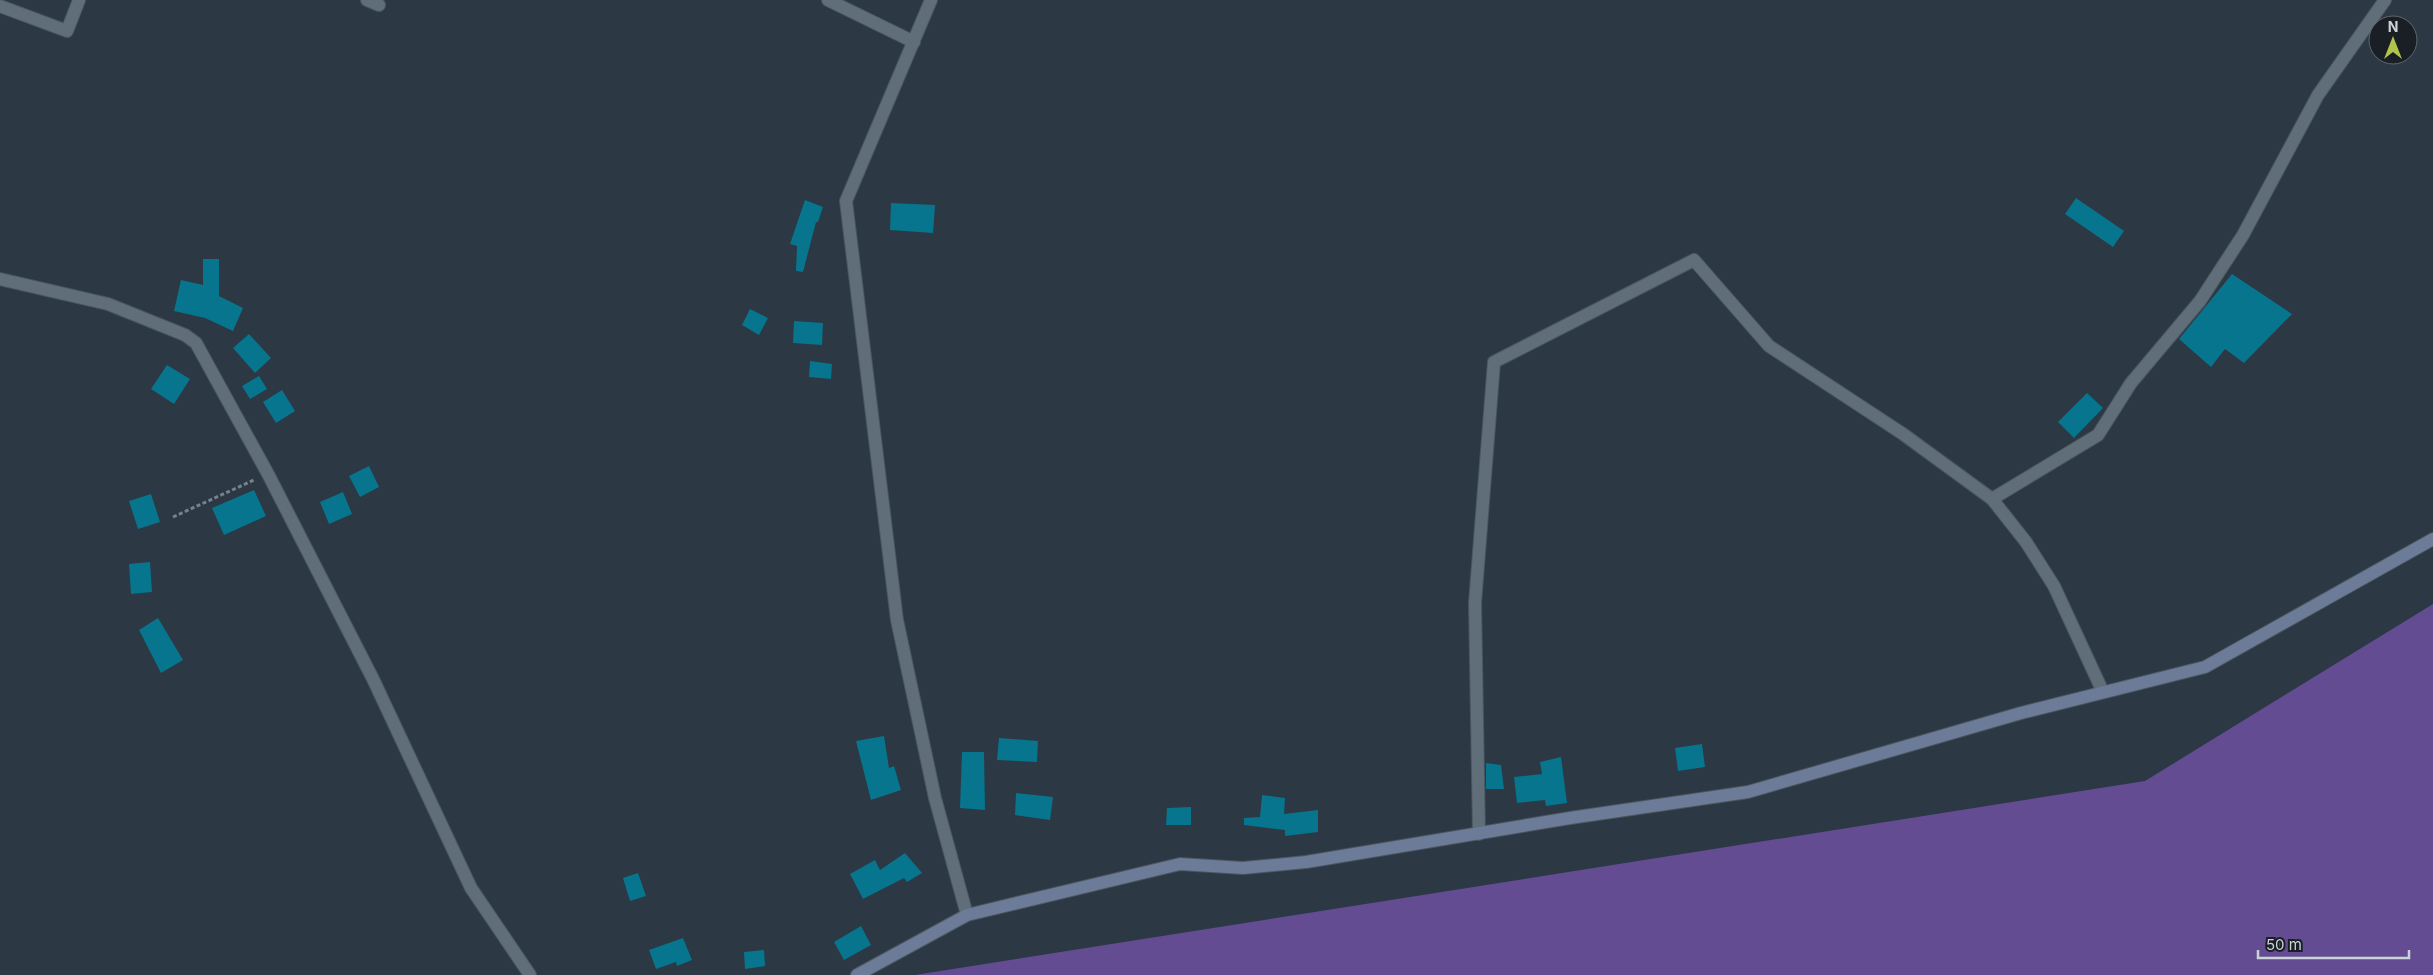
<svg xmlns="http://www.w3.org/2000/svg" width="2433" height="975" font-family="Inter,sans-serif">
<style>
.green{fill:#634c92}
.building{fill:#07758d}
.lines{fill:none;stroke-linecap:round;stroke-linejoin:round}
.street-casing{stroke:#4b565e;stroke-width:14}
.secondary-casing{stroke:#4b565e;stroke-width:14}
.path{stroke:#78828a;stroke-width:3;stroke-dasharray:4 2.5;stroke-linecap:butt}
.street{stroke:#606e7a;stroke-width:12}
.secondary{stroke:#6c7b97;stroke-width:12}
</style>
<rect width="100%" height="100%" fill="#2c3843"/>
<path class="green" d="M2433 604V975H915L2145 781Z"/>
<path class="building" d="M2076 198 2124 231 2113 247 2065 214Z
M805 200 823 207 818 222H816L803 272 796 271 797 246 790 244Z
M891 203 935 205 933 233 890 230Z
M203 259H219V296L243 308 233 331 205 318 174 311 181 280 203 285Z
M2232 274 2292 314 2244 363 2225 349 2211 367 2179 339Z
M750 309 768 318 759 335 742 325Z
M794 321 823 323 822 345 793 343Z
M249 334 271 358 255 373 233 348Z
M810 361 832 364 831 379 809 377Z
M167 365 190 379 174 404 151 389Z
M259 376 267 389 250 399 242 386Z
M282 390 295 411 276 423 263 402Z
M2087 393 2103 408 2074 438 2058 422Z
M369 466 379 487 360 497 349 476Z
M254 490 266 516 224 535 212 508Z
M343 492 352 514 329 524 320 502Z
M151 494 160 522 138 529 129 501Z
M150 562 152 592 131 594 129 564Z
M158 618 183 660 161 673 139 630Z
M884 736 889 768 894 766 901 790 871 800 856 741Z
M999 738 1038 741 1037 762 997 760Z
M1702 744 1705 767 1678 771 1675 748Z
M962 752H984L985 810 960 808Z
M1561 757 1567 803 1546 806 1545 800 1517 803 1514 777 1542 774 1540 762Z
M1486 763 1501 765 1504 789H1486Z
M1016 793 1053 797 1050 820 1015 815Z
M1262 795 1285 798 1284 814 1318 810V832L1285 836V830L1244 825V818L1260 817Z
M1191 807V825H1166L1167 808Z
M905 853 922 873 907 882 904 878 863 899 850 874 875 860 880 870Z
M638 873 646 896 630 901 623 878Z
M861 926 871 945 844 960 834 942Z
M683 938 692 960 677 966 676 962 656 969 649 950Z
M764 950 765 966 745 969 744 952Z"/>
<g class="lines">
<g class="street-casing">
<path id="street" d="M367 0 379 5
M828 0 914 42
M931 0 846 201 897 620 935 798 967 915
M0 6 67 31 79 0
M0 279 108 304 185 335 196 343 268 474 373 679 471 888 530 975
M2103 692 2054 586 2026 542 1992 499 2098 435 2131 383 2200 301 2243 235 2318 95 2385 0
M1479 834 1475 603 1494 362 1694 260 1769 346 1903 434 1992 499"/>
</g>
<g class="secondary-casing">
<path id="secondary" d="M857 975 967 915 1180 864 1243 868 1306 862 1570 818 1748 792 2021 713 2205 667 2433 539"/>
</g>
<path class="path" d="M173 517 254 480"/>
<use href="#street" class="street"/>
<use href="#secondary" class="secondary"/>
</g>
<g transform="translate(2393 40)"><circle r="24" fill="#191f24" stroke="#60676c"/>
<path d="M0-4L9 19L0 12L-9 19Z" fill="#b2c34c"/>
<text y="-8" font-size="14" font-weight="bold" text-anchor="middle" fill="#cbd3d9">N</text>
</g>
<path d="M2258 950v8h151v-8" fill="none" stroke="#cbd3d9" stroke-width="2.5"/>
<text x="2266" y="950" font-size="15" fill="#cbd3d9" stroke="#191f24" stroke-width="4" paint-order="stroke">50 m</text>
</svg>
